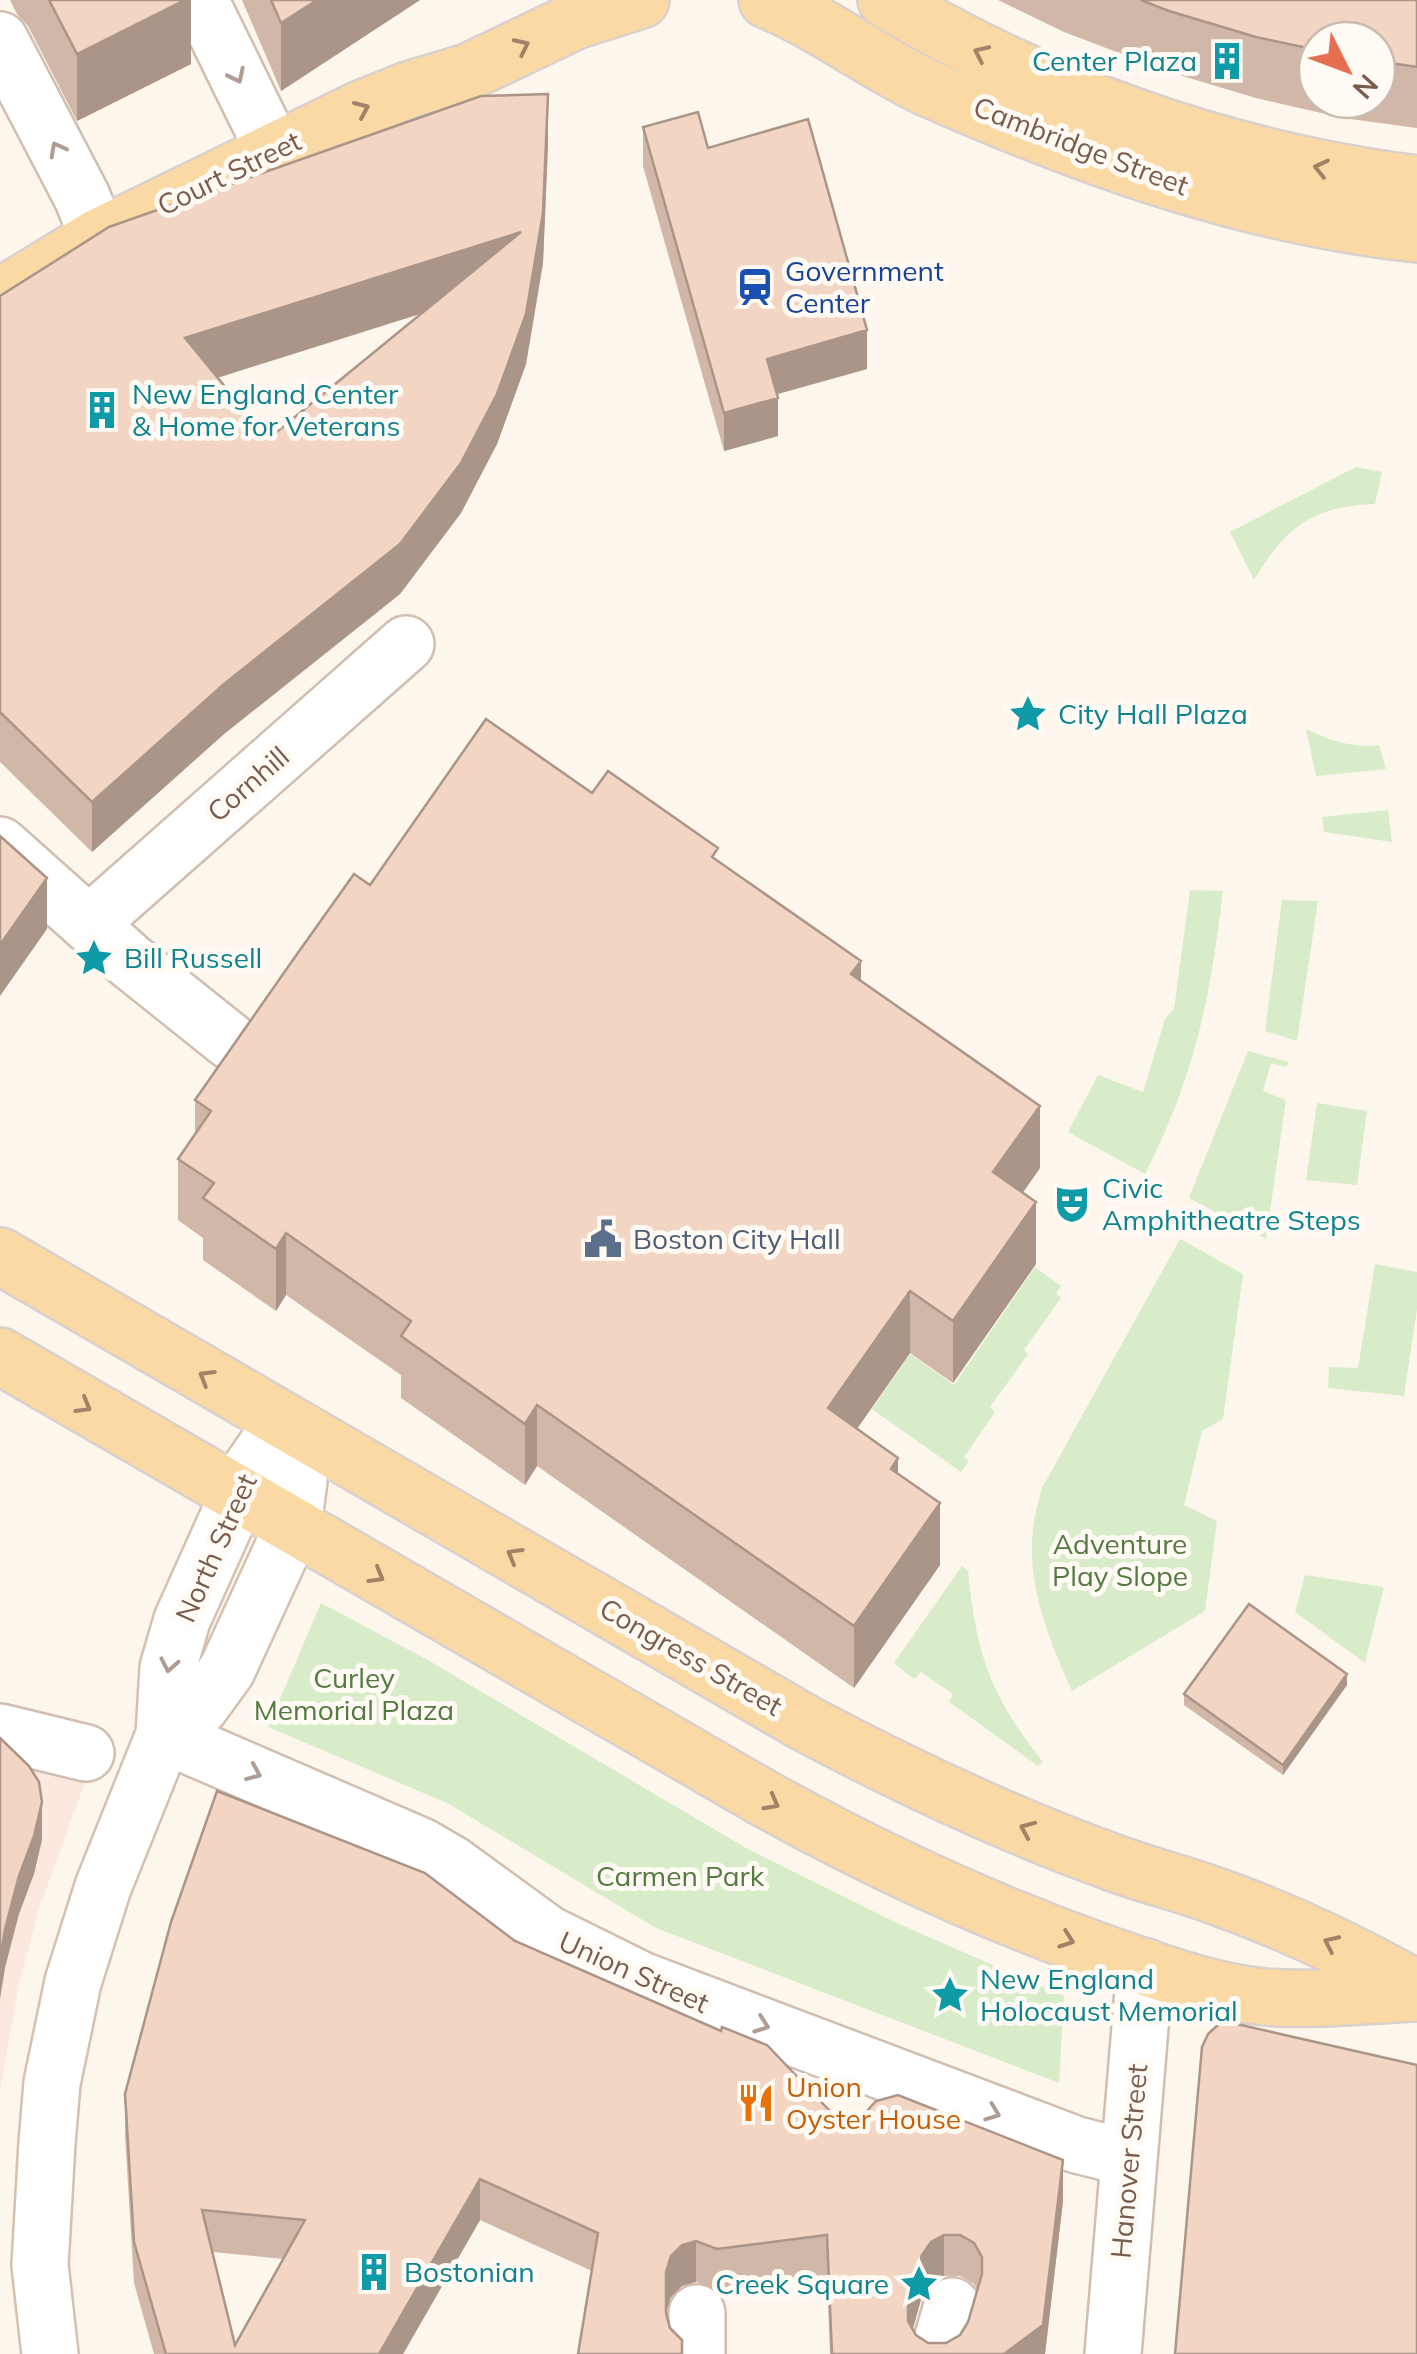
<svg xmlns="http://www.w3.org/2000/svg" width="1417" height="2354" font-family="Mulish,sans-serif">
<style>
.commercial{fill:#fde8e0}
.green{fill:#d8ecc9}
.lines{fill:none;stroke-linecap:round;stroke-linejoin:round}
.street-casing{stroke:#d1beb0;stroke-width:60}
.secondary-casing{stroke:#d6c0b0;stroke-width:60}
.primary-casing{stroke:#dad1cd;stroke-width:60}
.street{stroke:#fff;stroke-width:55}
.secondary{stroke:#fff;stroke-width:55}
.primary{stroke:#fbd9a5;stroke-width:55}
.wall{fill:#d1b7a8;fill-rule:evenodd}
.shaded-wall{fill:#aa9588}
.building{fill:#f3d5c3;stroke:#aa9588;stroke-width:2.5;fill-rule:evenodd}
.oneway{stroke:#a18267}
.oneway2{stroke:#af9d94}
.labels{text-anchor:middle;stroke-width:10;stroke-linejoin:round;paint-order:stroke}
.culture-label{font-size:28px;fill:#0d838f;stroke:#fffaf3;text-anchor:start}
.street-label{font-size:28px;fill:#7a5c4d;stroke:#fffaf3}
.transit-label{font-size:28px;fill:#164399;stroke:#fffaf3;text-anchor:start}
.service-label{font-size:28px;fill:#4e5e75;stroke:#fffaf3;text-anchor:start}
.park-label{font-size:28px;fill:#537a41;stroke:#fffaf3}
.food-label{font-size:28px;fill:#c56008;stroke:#fffaf3;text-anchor:start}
</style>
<rect width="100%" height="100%" fill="#fdf6ec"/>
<path class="commercial" d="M0 1748 91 1766 39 1909 19 1984 0 2091Z"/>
<path class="green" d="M1356 467 1382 472 1375 504C1311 507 1287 526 1254 580L1230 532Z
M1306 729C1329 740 1354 749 1379 745L1386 769 1316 776Z
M1388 810 1392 842 1324 832 1322 817Z
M1190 890 1223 891C1210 1000 1195 1075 1145 1174L1068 1132 1098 1075 1143 1092 1165 1019 1174 1009Z
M1282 900 1318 901 1297 1041 1265 1031Z
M1248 1051 1289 1062 1286 1067 1271 1063 1263 1091 1286 1100 1266 1239 1189 1198Z
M1317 1103 1367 1111 1357 1185 1306 1180Z
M1180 1239 1243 1274 1223 1419 1202 1431 1184 1505 1217 1521 1205 1611 1072 1691C1050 1642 1026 1584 1033 1529 1034 1516 1039 1502 1041 1490Z
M1375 1264 1417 1272V1309L1404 1396 1328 1388 1329 1367 1358 1368Z
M1035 1267 1061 1286 1056 1294 1061 1298 1024 1350 1028 1354 990 1407 995 1412 964 1457 969 1461 961 1472 872 1409 910 1354 954 1385Z
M962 1566 968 1570C976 1654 990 1695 1043 1762L1038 1766 949 1702 953 1694 921 1672 914 1679 894 1663Z
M1305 1575 1384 1587 1365 1663 1295 1612Z
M321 1603 426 1659 746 1848 899 1924 1064 1996 1059 2083 656 1928 447 1803 268 1727Z"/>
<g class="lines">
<g class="street-casing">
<path id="street" d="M200 0 274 151
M0 40 82 197 98 237
M0 845 130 961 230 1041
M90 923 406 644
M0 1732 86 1753
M164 1735 421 1846 452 1864 548 1934 641 1980 1077 2145 1129 2158
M697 2354V2313
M938 2354 952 2306
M1113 2354 1145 1967"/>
</g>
<g class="secondary-casing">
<path id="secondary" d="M50 2354 40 2265 47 2143 52 2083 73 1982 103 1887 164 1735 168 1668 182 1620 249 1471 267 1445 290 1426 299 1481 293 1526 227 1670 200 1707 164 1735"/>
</g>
<g class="primary-casing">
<path id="primary" d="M767 0C823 23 872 62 928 88 1083 157 1247 216 1417 234
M886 0C1049 96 1228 160 1417 184
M0 297 98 237 363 108 408 90 468 72 575 21 641 0
M0 1256 805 1723C903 1775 1004 1823 1109 1861 1142 1874 1177 1882 1210 1894 1282 1919 1350 1951 1417 1989
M0 1356 760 1796C873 1859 989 1913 1112 1956 1162 1973 1212 1992 1265 1997 1315 2001 1367 1995 1417 1993"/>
</g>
<use href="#street" class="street"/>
<use href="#secondary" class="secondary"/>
<use href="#primary" class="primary"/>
</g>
<path class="wall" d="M10 0H191V64L77 121 28 26 17 14Z
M242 0H420L281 91Z
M998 0H1417V128L1343 118 1256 98 1169 72 1064 32ZM1317 40H1377V100H1317Z
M643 127 708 148 867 369 777 394 778 436 724 451 643 166Z
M548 144 543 263 526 364 497 444 461 513 400 594 224 734 92 852 0 762V296ZM423 313 268 439 217 378 293 354Z
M592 793 718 861 861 981 1040 1168 1023 1193 1036 1264 953 1383 910 1353 857 1429 898 1474 940 1565 854 1688 537 1466 525 1485 401 1398V1375L286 1295 276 1311 203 1260V1238L178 1220V1159L195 1133V1100L370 885Z
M1347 1685 1283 1775 1184 1705V1694Z
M515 1941 849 2131 1063 2201 1045 2354H830L827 2276 717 2290 696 2282 682 2286 671 2297 592 2271 480 2220 403 2354H154L134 2283 125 2135V2094ZM213 2252 283 2259 235 2345ZM944 2276H960L974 2284 977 2290 968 2322 960 2335 946 2343H928L916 2335 913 2329 922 2296 931 2283Z"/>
<path class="shaded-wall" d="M185 0H191V64L77 121V54Z
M317 0H420L281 91V23Z
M548 94V144L543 263 526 364 497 444 461 513 400 594 224 734 92 852V802L497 394Z
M521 232V282L185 388V338Z
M867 330V369L767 397V359Z
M778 398V436L724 451V413Z
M47 878V929L0 996V945Z
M861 961V1022L851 974Z
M1040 1106V1168L993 1234V1172Z
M1036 1202V1264L953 1383V1321Z
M286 1233V1295L276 1311V1249Z
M910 1291V1353L828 1470V1408Z
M537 1405V1466L525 1485V1424Z
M898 1458V1519L891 1469Z
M940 1503V1565L854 1688V1626Z
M1347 1674V1685L1283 1775V1765Z
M42 1802V1840L34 1874 19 1914 5 1968 0 1999V1961L5 1929 19 1876Z
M1063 2160V2201L1045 2354H1003Z
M480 2179V2220L403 2354H379Z
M944 2235V2276L931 2283 922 2296 908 2345V2304L922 2255 931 2242Z
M696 2241V2282L682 2286 671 2297 666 2313V2272L671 2256 682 2245Z"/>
<path class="building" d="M49 0H185L77 54Z
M271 0H317L281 23Z
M1141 0H1417V67L1377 61V40H1317V50L1256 37 1169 11Z
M548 94 543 213 526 314 497 394 461 463 400 544 224 684 92 802 0 712V296L109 227 481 96ZM521 232 268 439 185 338Z
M698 112 708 148 808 119 867 330 767 359 778 398 724 413 643 127Z
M486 719 592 793 608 771 718 848 712 857 861 961 851 974 1040 1106 993 1172 1036 1202 953 1321 910 1291 828 1408 898 1458 891 1469 940 1503 854 1626 537 1405 525 1424 401 1336 411 1321 286 1233 276 1249 203 1198 214 1183 178 1159 211 1111 195 1100 295 957 354 874 370 885Z
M0 836 47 878 0 945Z
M1249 1604 1347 1674 1283 1765 1184 1694Z
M0 1738 29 1766 39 1782 42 1802 34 1836 19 1876 5 1929 0 1961Z
M217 1791 425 1873 515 1941 721 2031 722 2027 767 2045 849 2131 876 2101 898 2095 1063 2160 1043 2325 1004 2354H832L827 2235 717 2249 696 2241 682 2245 671 2256 666 2272V2313L670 2328 682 2340V2354H578L598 2233 480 2179 379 2354H166L134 2242 125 2094 171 1922ZM202 2210 305 2220 235 2345ZM944 2235H960L974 2243 982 2257V2274L968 2322 960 2335 946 2343H928L916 2335 908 2321V2304L922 2255 931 2242Z
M1232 2023 1417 2065V2354H1175L1202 2047 1208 2034 1219 2024Z"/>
<defs><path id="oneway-chevron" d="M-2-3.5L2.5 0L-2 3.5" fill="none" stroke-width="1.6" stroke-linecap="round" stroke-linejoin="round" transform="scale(2.5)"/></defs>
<g class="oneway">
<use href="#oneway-chevron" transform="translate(522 46) rotate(-26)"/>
<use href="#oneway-chevron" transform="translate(981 53) rotate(-155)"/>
<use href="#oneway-chevron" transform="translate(362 109) rotate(-24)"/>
<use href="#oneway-chevron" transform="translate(1321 168) rotate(-167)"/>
<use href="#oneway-chevron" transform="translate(206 1377) rotate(-149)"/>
<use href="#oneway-chevron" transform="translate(84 1406) rotate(30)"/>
<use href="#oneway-chevron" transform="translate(514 1555) rotate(-150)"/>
<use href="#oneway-chevron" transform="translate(377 1576) rotate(30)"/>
<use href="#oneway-chevron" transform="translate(772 1803) rotate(29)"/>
<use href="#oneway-chevron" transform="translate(1027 1829) rotate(-157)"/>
<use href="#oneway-chevron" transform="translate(1067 1940) rotate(20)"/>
<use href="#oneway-chevron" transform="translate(1331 1943) rotate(-155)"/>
</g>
<g class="oneway2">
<use href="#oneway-chevron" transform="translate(237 76) rotate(64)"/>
<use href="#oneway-chevron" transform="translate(57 149) rotate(-118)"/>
<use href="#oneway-chevron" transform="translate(169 1665) rotate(101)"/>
<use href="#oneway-chevron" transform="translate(254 1773) rotate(23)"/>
<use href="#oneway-chevron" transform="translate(762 2025) rotate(20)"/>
<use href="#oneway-chevron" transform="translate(993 2113) rotate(21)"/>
</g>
<defs>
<g id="building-bare" transform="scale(3)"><path d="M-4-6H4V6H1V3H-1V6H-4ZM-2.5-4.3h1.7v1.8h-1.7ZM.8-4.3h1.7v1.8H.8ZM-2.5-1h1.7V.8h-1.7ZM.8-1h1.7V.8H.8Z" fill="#0f9aa8" stroke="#fffaf3" stroke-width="2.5" paint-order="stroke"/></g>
<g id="station-bare" transform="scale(3)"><path d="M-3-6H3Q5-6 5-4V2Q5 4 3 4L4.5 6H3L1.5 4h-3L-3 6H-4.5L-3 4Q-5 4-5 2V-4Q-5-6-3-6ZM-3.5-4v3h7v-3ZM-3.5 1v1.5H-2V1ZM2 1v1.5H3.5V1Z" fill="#1a4fb4" stroke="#fffaf3" stroke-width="2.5" paint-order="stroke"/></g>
<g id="sight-bare" transform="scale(3)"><path d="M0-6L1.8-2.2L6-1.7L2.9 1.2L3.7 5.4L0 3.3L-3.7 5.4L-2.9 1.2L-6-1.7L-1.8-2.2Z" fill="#0f9aa8" stroke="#fffaf3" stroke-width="2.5" paint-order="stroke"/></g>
<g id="theatre-bare" transform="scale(3)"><path d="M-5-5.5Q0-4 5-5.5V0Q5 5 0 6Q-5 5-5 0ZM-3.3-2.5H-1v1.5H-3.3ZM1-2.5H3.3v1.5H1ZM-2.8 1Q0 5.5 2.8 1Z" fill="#0f9aa8" stroke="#fffaf3" stroke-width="2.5" paint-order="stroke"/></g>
<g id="civic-bare" transform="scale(3)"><path d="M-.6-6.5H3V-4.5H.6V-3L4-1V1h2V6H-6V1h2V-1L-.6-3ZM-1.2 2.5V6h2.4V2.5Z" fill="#5c6f8a" stroke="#fffaf3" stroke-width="2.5" paint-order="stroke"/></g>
<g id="restaurant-bare" transform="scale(3)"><path d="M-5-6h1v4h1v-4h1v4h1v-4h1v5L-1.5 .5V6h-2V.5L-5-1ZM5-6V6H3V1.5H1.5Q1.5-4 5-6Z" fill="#e8710a" stroke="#fffaf3" stroke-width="2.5" paint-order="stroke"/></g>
</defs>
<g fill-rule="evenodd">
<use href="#building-bare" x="1227" y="61"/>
<use href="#station-bare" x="755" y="287"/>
<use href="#building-bare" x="102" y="410"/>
<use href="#sight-bare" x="1028" y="714"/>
<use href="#sight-bare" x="94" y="958"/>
<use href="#theatre-bare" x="1072" y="1204"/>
<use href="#civic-bare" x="603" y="1239"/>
<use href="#sight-bare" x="950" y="1995"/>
<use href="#restaurant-bare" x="756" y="2103"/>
<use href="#building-bare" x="374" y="2272"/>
<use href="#sight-bare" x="919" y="2284"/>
</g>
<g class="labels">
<g class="culture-label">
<text x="1197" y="71" text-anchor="end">Center Plaza</text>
<text x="132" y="404">New England Center<tspan x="132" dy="32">&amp; Home for Veterans</tspan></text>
<text x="1058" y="724">City Hall Plaza</text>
<text x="124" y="968">Bill Russell</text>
<text x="1102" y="1198">Civic<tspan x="1102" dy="32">Amphitheatre Steps</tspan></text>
<text x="980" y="1989">New England<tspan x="980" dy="32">Holocaust Memorial</tspan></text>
<text x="404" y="2282">Bostonian</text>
<text x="889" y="2294" text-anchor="end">Creek Square</text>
</g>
<g class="street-label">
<text transform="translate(1081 146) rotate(21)" y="10">Cambridge Street</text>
<text transform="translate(229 173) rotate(-26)" y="10">Court Street</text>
<text transform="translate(248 784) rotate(-41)" y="10">Cornhill</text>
<text transform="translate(216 1548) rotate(-66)" y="10">North Street</text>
<text transform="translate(691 1657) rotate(30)" y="10">Congress Street</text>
<text transform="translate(634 1972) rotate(24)" y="10">Union Street</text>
<text transform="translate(1129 2161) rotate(-85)" y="10">Hanover Street</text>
</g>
<g class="transit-label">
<text x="785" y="281">Government<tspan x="785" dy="32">Center</tspan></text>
</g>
<g class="service-label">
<text x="633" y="1249">Boston City Hall</text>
</g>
<g class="park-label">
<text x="1120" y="1554">Adventure<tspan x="1120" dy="32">Play Slope</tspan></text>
<text x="354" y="1688">Curley<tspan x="354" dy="32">Memorial Plaza</tspan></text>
<text x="680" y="1886">Carmen Park</text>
</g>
<g class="food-label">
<text x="786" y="2097">Union<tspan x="786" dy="32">Oyster House</tspan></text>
</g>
</g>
<g transform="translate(1347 70) rotate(132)"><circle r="48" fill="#fffaf3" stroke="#cabbb1" stroke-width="2.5"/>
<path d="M0-8L18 38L0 25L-18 38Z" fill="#e76f51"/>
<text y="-15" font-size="28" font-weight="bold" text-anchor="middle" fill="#7a5c4d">N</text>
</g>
</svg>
